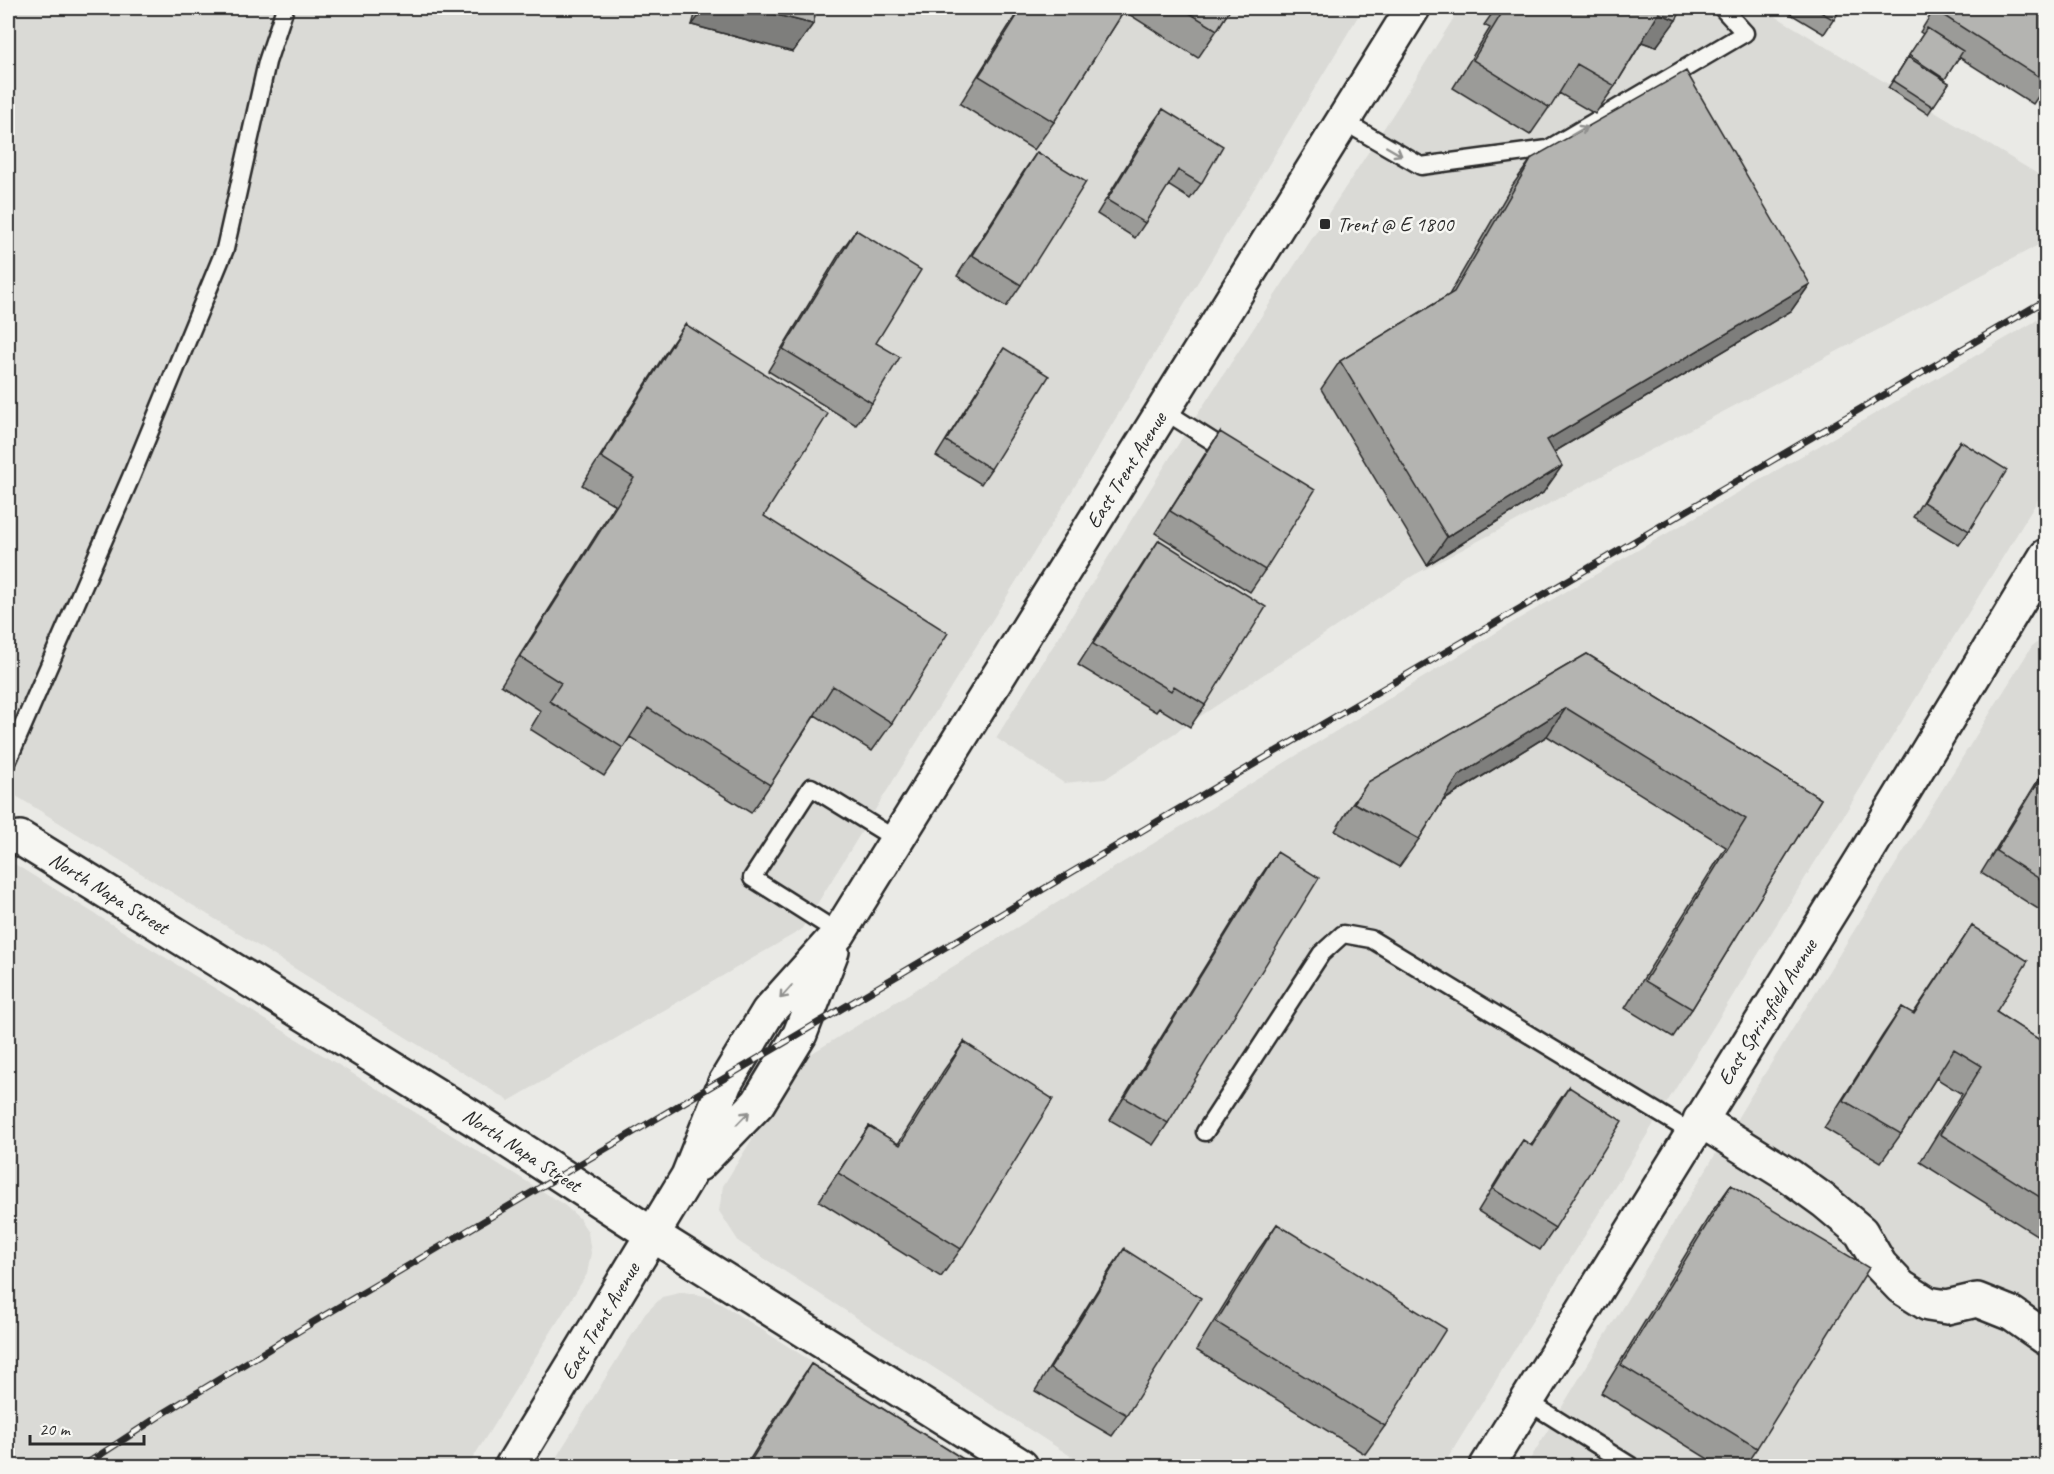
<svg xmlns="http://www.w3.org/2000/svg" width="2054" height="1474" font-family="Caveat,sans-serif">
<style>
.built{fill:#dadad6}
.lines{fill:none;stroke-linecap:round;stroke-linejoin:round}
.lane-casing{stroke:#2b2b2b;stroke-width:21}
.street-casing{stroke:#2b2b2b;stroke-width:38}
.secondary-casing{stroke:#2b2b2b;stroke-width:38}
.primary-casing{stroke:#2b2b2b;stroke-width:38}
.lane{stroke:#f6f6f2;stroke-width:16}
.street{stroke:#f6f6f2;stroke-width:33}
.secondary{stroke:#f6f6f2;stroke-width:33}
.primary{stroke:#f6f6f2;stroke-width:33}
.rail-casing{stroke:#2b2b2b;stroke-width:7}
.rail{stroke:#f6f6f2;stroke-width:4.5;stroke-dasharray:14;stroke-linecap:butt}
.wall{fill:#9b9b98;stroke:#2b2b2b;stroke-width:1.5}
.shaded-wall{fill:#7e7e7c;stroke:#2b2b2b;stroke-width:1.5}
.building{fill:#b4b4b1;stroke:#2b2b2b;stroke-width:1.5}
.oneway{stroke:#90908e}
.poi-dot{fill:#2b2b2b;stroke:#f6f6f2;stroke-width:2}
.labels{text-anchor:middle;stroke-width:5;stroke-linejoin:round;paint-order:stroke}
.poi-label{font-size:21px;fill:#2b2b2b;stroke:#f6f6f2;text-anchor:start}
.street-label{font-size:21px;fill:#2b2b2b;stroke:#f6f6f2}
</style>
<rect width="100%" height="100%" fill="#eaeae6"/>
<filter id="ink" filterUnits="userSpaceOnUse"><feTurbulence type="fractalNoise" baseFrequency=".0167" numOctaves="2"/><feDisplacementMap in="SourceGraphic" scale="12" xChannelSelector="R" yChannelSelector="G"/><feConvolveMatrix kernelMatrix="1 2 1 2 8 2 1 2 1" color-interpolation-filters="sRGB"/></filter>
<g filter="url(#ink)">
<path class="built" d="M8 8H1363L1075 486 801 930 509 1101 8 791Z
M1460 8H1762L2046 179V241L1414 575 1105 779 1064 783 996 738 1184 435 1399 105Z
M2046 315V487L1443 1466H1086L739 1242 719 1211 723 1186 801 1060 1520 618Z
M2046 637V1466H1526L1752 1094 2032 646Z
M8 860 563 1204 579 1218 588 1232 591 1253 587 1274 468 1466H8Z
M684 1292 710 1297 978 1466H551L645 1314 662 1297Z"/>
<g class="lines">
<g class="lane-casing">
<path id="lane" d="M1343 121 1421 166 1548 149 1745 33 1722 8
M1163 410 1231 453
M8 760 131 477 225 249 267 62 285 8
M839 933 752 878 811 787 897 840
M1205 1132 1321 954 1343 934 1371 939 1692 1133
M1527 1401 1631 1466"/>
</g>
<g class="street-casing">
<path id="street" d="M1700 1120 1788 1175 1824 1201 1861 1232 1880 1265 1901 1287 1928 1304 1947 1307 1977 1300 2012 1314 2046 1338
M1487 1466 1865 855 2046 556"/>
</g>
<g class="secondary-casing">
<path id="secondary" d="M20 838 476 1120 653 1235 1021 1466"/>
</g>
<g class="primary-casing">
<path id="primary" d="M699 1164 758 1103 800 1034 832 951
M512 1466 688 1176 725 1083 768 1012 839 933 1413 8"/>
</g>
<use href="#lane" class="lane"/>
<use href="#street" class="street"/>
<use href="#secondary" class="secondary"/>
<use href="#primary" class="primary"/>
<g class="rail-casing">
<path id="rail" d="M8 24 12 8
M83 1466 164 1413 315 1321 1251 766 2046 300"/>
</g>
<use href="#rail" class="rail"/>
</g>
<path class="wall" d="M697 8H817L813 24 793 52 692 25Z
M1020 8H1231L1217 30 1198 58 1124 11 1054 122 1034 150 960 104Z
M1496 8H1683L1656 47 1642 42 1615 86 1595 114 1559 93 1530 135 1453 88 1490 28 1484 25Z
M1792 8H1841L1824 34 1789 13Z
M1935 8H2046V85L2033 104 1959 57 1944 80 1949 83 1928 114 1888 88 1923 34 1920 32Z
M1163 109 1201 184 1190 199 1168 185 1145 223 1135 238 1097 214 1152 124Z
M1037 152 1021 285 1006 307 957 276 1022 174Z
M1532 158 1810 284 1791 311 1554 452 1543 493 1427 565 1321 389 1340 361 1449 295 1512 186Z
M856 230 872 403 856 425 768 371 841 251Z
M685 324 764 516 892 723 872 751 815 715 770 785 751 813 630 737 604 776 530 729 541 711 501 685 615 505 582 485 666 352Z
M1004 348 991 469 981 484 936 456 994 363Z
M1220 432 1265 570 1250 592 1155 533 1205 454Z
M1960 441 1969 531 1959 545 1913 517 1950 456Z
M1159 540 1205 705 1190 727 1159 708 1156 712 1078 665 1144 562Z
M1587 654 1821 799 1692 1009 1673 1037 1625 1008 1726 847 1547 736 1443 801 1419 839 1399 867 1335 831 1348 810 1368 782Z
M2046 767V914L1981 873Z
M1277 852 1168 1123 1153 1145 1110 1120 1262 874Z
M1972 926 1996 1012 2046 1044V1241L1920 1162 1962 1094 1936 1078 1901 1134 1881 1162 1824 1128 1883 1035 1902 1007 1913 1014Z
M964 1042 961 1249 941 1277 819 1201 869 1126 898 1144 944 1070Z
M1569 1087 1555 1228 1540 1250 1478 1211 1508 1162 1523 1140 1531 1145 1553 1109Z
M1731 1185 1757 1448 1744 1467H1721L1601 1393 1711 1213Z
M1277 1224 1385 1426 1365 1454 1196 1350 1257 1252Z
M1124 1249 1127 1415 1112 1436 1035 1391 1109 1271Z
M811 1364 976 1467H745L792 1392Z"/>
<path class="shaded-wall" d="M705 8H749L813 24 793 52 692 25Z
M1659 13 1676 20 1656 47 1639 41Z
M1810 284 1791 311 1527 468 1547 440Z
M1562 466 1543 493 1427 565 1447 537Z
M1566 708 1547 736 1439 803 1459 775Z"/>
<path class="building" d="M749 8H817L813 24Z
M1022 8H1126L1054 122 979 76Z
M1181 8H1231L1217 30Z
M1505 8H1683L1676 20 1659 13 1615 86 1577 64 1550 108 1473 60Z
M1814 8H1841L1834 20Z
M1937 8H2046V81L1935 10Z
M1927 28 1963 51 1945 79 1909 55Z
M1908 57 1949 83 1933 107 1893 81Z
M1686 71 1810 284 1547 440 1562 466 1447 537 1340 361 1454 292 1532 158Z
M1163 109 1223 146 1201 184 1178 170 1145 223 1107 200Z
M1037 152 1086 182 1021 285 972 255Z
M856 230 921 270 876 343 900 357 872 403 783 349Z
M685 324 828 414 764 516 948 633 892 723 833 686 770 785 648 708 623 748 549 701 561 683 520 657 634 478 601 457Z
M1004 348 1049 376 991 469 946 441Z
M1220 432 1315 490 1265 570 1170 511Z
M1960 441 2007 470 1969 531 1923 502Z
M1159 540 1266 607 1205 705 1174 686 1171 691 1093 644Z
M1587 654 1821 799 1692 1009 1645 981 1746 819 1566 708 1459 775 1419 839 1354 803 1368 782Z
M2046 770V883L1996 851Z
M1277 852 1319 878 1168 1123 1125 1098Z
M1972 926 2028 961 1996 1012 2046 1044V1201L1940 1134 1982 1066 1954 1049 1901 1134 1843 1100 1902 1007 1914 1014Z
M964 1042 1053 1099 961 1249 838 1173 869 1126 900 1145Z
M1569 1087 1622 1121 1555 1228 1493 1189 1523 1140 1532 1146Z
M1731 1185 1869 1268 1757 1448 1621 1365Z
M1277 1224 1446 1329 1385 1426 1216 1322Z
M1124 1249 1201 1298 1127 1415 1050 1369Z
M811 1364 976 1467H747Z
M1571 1458 1585 1467H1566Z"/>
<defs><path id="oneway-shaft" d="M-6 0H5M1.5-3L5.5 0L1.5 3" fill="none" stroke-width="1.6" stroke-linecap="round" stroke-linejoin="round" transform="scale(1.5)"/></defs>
<g class="oneway">
<use href="#oneway-shaft" transform="translate(1579 131) rotate(-30)"/>
<use href="#oneway-shaft" transform="translate(1394 151) rotate(30)"/>
<use href="#oneway-shaft" transform="translate(786 992) rotate(132)"/>
<use href="#oneway-shaft" transform="translate(743 1118) rotate(-46)"/>
</g>
</g>
<rect class="poi-dot" x="1319" y="218" width="12" height="12" rx="3"/>
<g class="labels">
<g class="poi-label">
<text x="1337" y="231">Trent @ E 1800</text>
</g>
<g class="street-label">
<text transform="translate(1126 470) rotate(-58)" y="7">East Trent Avenue</text>
<text transform="translate(109 893) rotate(32)" y="7">North Napa Street</text>
<text transform="translate(1767 1012) rotate(-58)" y="7">East Springfield Avenue</text>
<text transform="translate(522 1150) rotate(33)" y="7">North Napa Street</text>
<text transform="translate(600 1321) rotate(-59)" y="7">East Trent Avenue</text>
</g>
</g>
<rect width="2054" height="1474" fill="none" stroke="#f6f6f2" stroke-width="30"/>
<rect x="15" y="15" width="2024" height="1444" fill="none" stroke="#2b2b2b" stroke-width="2" filter="url(#ink)"/>
<path d="M30 1435v9h114v-9" fill="none" stroke="#2b2b2b" stroke-width="3"/>
<text x="39" y="1435" font-size="18" fill="#2b2b2b" stroke="#f6f6f2" stroke-width="4.5" paint-order="stroke">20 m</text>
</svg>
